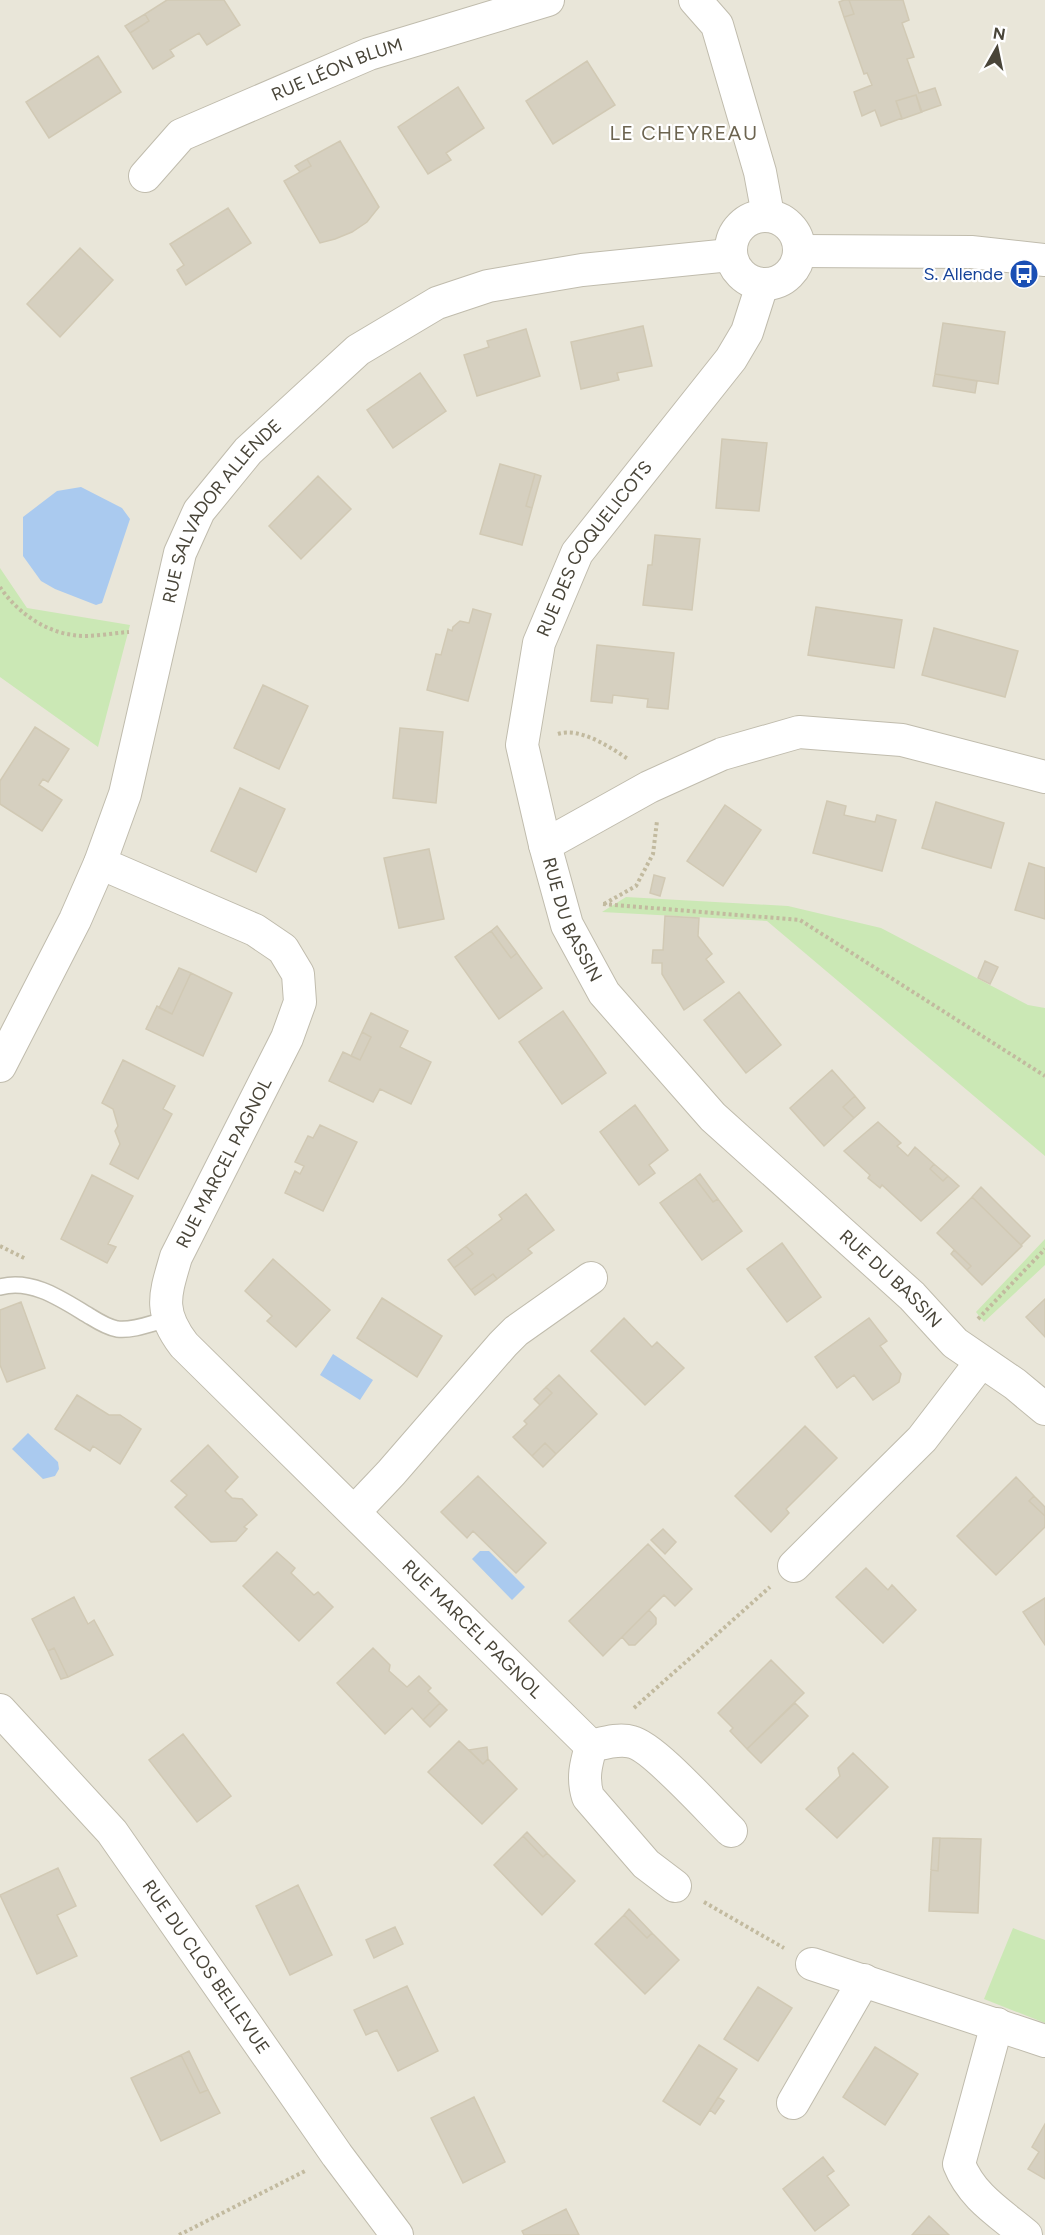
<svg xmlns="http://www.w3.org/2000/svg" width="1045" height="2235" font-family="Figtree,sans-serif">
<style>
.residential{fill:#e9e6d9}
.green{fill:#cbe8b5}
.water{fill:#aacaef}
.building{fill:#d6d0c0;stroke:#d1c9b4;stroke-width:1.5}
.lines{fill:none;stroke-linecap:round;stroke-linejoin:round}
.service-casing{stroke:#c0bcad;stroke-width:18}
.minor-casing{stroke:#c0bcad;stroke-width:34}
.path{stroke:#c2ba9f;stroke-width:4;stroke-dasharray:3 3;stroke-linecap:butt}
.service{stroke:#fff;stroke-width:15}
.minor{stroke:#fff;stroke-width:32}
.labels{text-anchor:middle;stroke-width:4.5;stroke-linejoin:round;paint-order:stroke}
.street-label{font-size:18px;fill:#494539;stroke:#fff}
.transit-label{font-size:18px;fill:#164399;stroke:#fff;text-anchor:end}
.neighbourhood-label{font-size:20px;letter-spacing:1.5px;fill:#6c6450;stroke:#fff}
</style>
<rect width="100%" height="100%" fill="#f5f3eb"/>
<path class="residential" d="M0 0H1045V2235H0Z"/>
<path class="green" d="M0 568 27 608 130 625 98 747 0 677Z
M626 897 788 906 881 928 1028 1005 1045 1008V1156L767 921 602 912Z
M1045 1239V1265L984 1322 976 1312Z
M1013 1928 1045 1940V2023L984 1999Z"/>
<path class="water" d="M81 487 122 508 130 519 102 603 96 605 55 589 41 581 23 556V517L57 491Z
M333 1354 373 1380 360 1400 320 1375Z
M28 1433 58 1462 59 1469 55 1476 43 1479 12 1449Z
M480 1551H489L525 1587 512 1600 472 1559Z"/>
<path class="building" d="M167 0H224L240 25 207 45 199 33 170 50 174 56 153 69 130 33 149 21 145 14Z
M844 0H849L854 14 844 17 839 2Z
M849 0H903L909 20 902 23 914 57 907 59 919 93 935 88 941 105 921 112 916 95 896 101 902 118 881 126 875 110 862 116 854 92 872 85 867 73 864 74 844 17 854 14Z
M145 14 149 21 130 33 125 26Z
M98 56 121 92 49 138 26 102Z
M587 61 615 105 553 144 526 101Z
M458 87 484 128 446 153 451 160 428 174 398 127Z
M916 95 922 112 902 119 896 101Z
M340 141 379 207 367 222 352 232 335 239 320 243 284 181 311 166 307 159Z
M307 159 311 166 300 172 295 166Z
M228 208 251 243 186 285 177 270 184 265 170 244Z
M80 248 113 280 60 337 27 304Z
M943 323 1005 332 998 384 935 374Z
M643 326 652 366 617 373 619 380 581 389 571 342Z
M526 329 540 376 477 396 464 355 489 347 487 341Z
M420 373 446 411 393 448 367 410Z
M935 374 977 381 975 393 933 386Z
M722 439 767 443 759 511 716 508Z
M500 464 535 474 526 506 532 508 522 545 480 534Z
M535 474 541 476 532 508 526 506Z
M318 476 351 509 301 559 269 526Z
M655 535 700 539 692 610 643 605 648 565H652Z
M816 607 902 620 894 668 808 655Z
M473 609 491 614 468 701 427 690 436 654 441 655 448 629 452 631 453 627 460 621 469 623Z
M934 628 1018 651 1005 697 922 675Z
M597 645 674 653 668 709 647 707 648 699 613 695 612 703 591 701Z
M263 685 308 706 279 769 234 748Z
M35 727 69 749 48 782 43 779 39 785 62 800 42 831 0 804V781Z
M400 728 443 732 436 803 393 798Z
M240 788 285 809 256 872 211 851Z
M827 801 846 806 844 815 875 822 877 815 896 820 882 871 813 853Z
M936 802 1004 823 991 868 922 848Z
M725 805 761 830 723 886 687 861Z
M429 849 444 919 399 928 384 858Z
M1029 863 1045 868V919L1015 910Z
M654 875 665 878 660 896 650 893Z
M665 916 699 918 698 936 712 954 706 959 724 982 684 1010 662 974V963H652L653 950H663Z
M497 926 517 953 511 958 491 931Z
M491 931 511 958 517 953 542 988 499 1019 455 957Z
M985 961 998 967 990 984 978 978Z
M179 968 191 973 172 1014 159 1008Z
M191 973 232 993 203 1056 146 1029 157 1006 172 1014Z
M739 992 781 1045 746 1073 704 1020Z
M563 1011 606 1073 562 1104 519 1042Z
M371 1013 408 1031 400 1047 431 1062 411 1104 380 1089 373 1102 329 1081 343 1052 360 1060 371 1037 362 1032Z
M362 1032 371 1037 360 1060 351 1056Z
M123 1060 175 1086 163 1109 172 1114 138 1179 110 1164 120 1144 115 1131 118 1126 113 1109 102 1103Z
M832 1070 855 1096 843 1107 854 1118 824 1146 790 1108Z
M855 1096 865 1108 854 1118 843 1107Z
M635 1105 668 1150 649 1165 655 1173 639 1185 600 1132Z
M878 1122 901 1143 897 1146 908 1156 915 1147 934 1164 930 1169 943 1181 948 1176 959 1186 921 1221 882 1185 880 1188 868 1178 870 1175 844 1151Z
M320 1125 357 1142 323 1211 285 1193 295 1171 300 1174 304 1166 295 1162 308 1136 313 1138Z
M934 1164 948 1176 943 1181 930 1169Z
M700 1174 718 1199 713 1202 695 1178Z
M92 1175 133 1196 108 1244 116 1247 107 1263 61 1239Z
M695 1178 713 1202 718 1199 742 1231 702 1260 660 1203Z
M981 1187 1030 1236 1021 1245 972 1197Z
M526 1194 554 1230 528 1249 532 1253 497 1279 493 1274 471 1290 454 1268 473 1254 466 1246 502 1219 499 1215Z
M972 1197 1022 1246 982 1285 967 1270 971 1266 937 1233Z
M782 1243 821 1297 787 1322 747 1269Z
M466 1246 473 1254 454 1268 448 1260Z
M954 1250 971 1266 967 1270 951 1254Z
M273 1259 330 1310 296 1347 267 1321 272 1316 245 1291Z
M493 1274 497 1279 475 1295 471 1290Z
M382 1298 442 1336 417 1377 357 1338Z
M1045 1299V1337L1026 1317Z
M21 1302 45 1368 7 1382 0 1365V1310Z
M624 1318 652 1347 657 1342 684 1368 645 1405 591 1351Z
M869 1318 887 1341 880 1346 901 1374 899 1382 873 1400 854 1375 837 1388 815 1357Z
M559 1375 597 1414 556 1454 545 1443 532 1456 513 1437 527 1424 524 1421 552 1393 546 1387Z
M546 1387 552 1393 540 1405 534 1399Z
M77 1395 109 1415H120L141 1429 120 1464 93 1446 90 1451 55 1429Z
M805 1426 837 1458 786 1509 789 1513 771 1532 735 1496Z
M545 1443 556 1454 543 1467 532 1456Z
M208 1445 238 1477 225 1491 232 1498 242 1499 257 1515 244 1527 247 1529 236 1541 211 1542 175 1507 187 1495 171 1481Z
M478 1476 546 1543 516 1573 473 1531 467 1538 441 1512Z
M1016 1477 1034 1496 1029 1501 1045 1516V1527L996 1575 957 1536Z
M1034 1496 1045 1507V1516L1029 1501Z
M663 1529 676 1542 665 1554 651 1540Z
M648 1544 692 1589 675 1606 664 1595 603 1656 569 1621Z
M277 1552 295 1568 291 1573 314 1595 318 1592 333 1607 299 1641 243 1586Z
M866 1568 888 1590 892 1585 916 1610 883 1643 836 1597Z
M74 1597 88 1624 94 1620 113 1655 68 1677 54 1648 48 1651 32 1619Z
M1045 1598V1645L1023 1612Z
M649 1610 656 1618V1624L635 1645H629L622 1637Z
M54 1648 68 1677 61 1679 48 1651Z
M373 1648 390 1665 389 1671 407 1687 419 1676 431 1688 428 1691 440 1703 423 1720 412 1708 385 1734 337 1683Z
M771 1660 804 1693 747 1749 730 1731 733 1728 718 1713Z
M440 1703 447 1710 430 1727 423 1720Z
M795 1703 808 1716 761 1763 747 1749Z
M183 1734 231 1796 197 1822 149 1760Z
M459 1741 483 1764 488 1759 517 1789 482 1824 428 1772Z
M487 1747 488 1759 483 1764 469 1750Z
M853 1753 888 1787 837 1838 806 1809 840 1776 838 1768Z
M527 1832 547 1853 543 1857 523 1836Z
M523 1836 543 1857 547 1853 575 1881 542 1915 494 1865Z
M933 1838H940L938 1871 931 1870Z
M940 1838 981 1839 978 1913 929 1911 931 1870 938 1871Z
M58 1868 76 1906 57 1915 77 1956 37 1974 0 1895Z
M298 1885 332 1955 290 1975 256 1906Z
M629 1909 652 1933 647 1938 624 1915Z
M624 1915 647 1938 652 1933 679 1960 645 1994 595 1944Z
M395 1927 403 1944 374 1958 366 1940Z
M407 1986 438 2051 398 2071 377 2030 366 2035 354 2010Z
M758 1987 792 2008 758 2061 724 2039Z
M699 2045 737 2069 700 2125 663 2101Z
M875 2047 918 2074 885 2125 843 2097Z
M189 2051 208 2090 200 2093 181 2055Z
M181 2055 200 2093 208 2090 220 2113 161 2141 131 2078Z
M474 2097 505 2162 463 2183 431 2118Z
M718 2097 724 2101 715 2114 710 2110Z
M1045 2124V2179L1028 2169 1039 2152 1032 2147Z
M823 2157 834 2171 827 2176 849 2205 815 2231 783 2189Z
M566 2209 579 2235H524L522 2231Z
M929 2216 949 2235H912Z"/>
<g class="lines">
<g class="service-casing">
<path id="service" d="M0 1287C33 1278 64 1301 91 1317 99 1322 107 1327 117 1329 133 1331 152 1323 168 1319"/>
</g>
<g class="minor-casing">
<g id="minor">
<path d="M695 0 717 25 760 172 768 215"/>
<path id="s1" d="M145 176 181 135 369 54 548 0"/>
<circle cx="765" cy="250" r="34"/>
<path d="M801 251 971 252 1045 260"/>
<path id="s2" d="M1045 777 902 740 799 732 722 754 649 787 545 845 567 925 604 993 713 1117 912 1296 955 1343 1015 1384 1045 1409"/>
<path id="s3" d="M545 845 522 745 539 643 577 553 731 359 747 332 762 285"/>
<path id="s4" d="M100 863 255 930 283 949 298 974 300 1002 287 1038 176 1257C165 1295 158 1311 184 1345L591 1746C586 1764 582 1778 588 1797L646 1864 675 1886"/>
<path id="s5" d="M0 1066 75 920 100 863 125 794 180 553 199 511 248 451 358 350 437 303 488 286 582 270 730 255"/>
<path d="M355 1511 391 1473 503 1344 516 1331 591 1278"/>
<path d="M794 1566 922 1439 981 1362"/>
<path id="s6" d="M0 1710 112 1832 337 2155 397 2235"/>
<path d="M591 1746C604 1743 619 1738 632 1742 654 1747 712 1813 731 1831"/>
<path d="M812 1964 1045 2041"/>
<path d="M997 2024 959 2164C972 2197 1000 2213 1026 2235"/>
<path d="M793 2103 864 1980"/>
</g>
</g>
<path class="path" d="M0 587C16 611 43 631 73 635 90 638 111 633 129 632
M558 734C580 727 610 747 628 759
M603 904 800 920 1045 1076
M604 904 636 886 653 854 657 821
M0 1246 26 1259
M978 1319 1045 1249
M634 1708 770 1587
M704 1902 784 1948
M179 2235 307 2170"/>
<use href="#service" class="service"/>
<use href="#minor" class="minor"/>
</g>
<defs>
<g id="bus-disc" transform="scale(1.5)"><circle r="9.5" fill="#1a4fb4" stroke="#fff"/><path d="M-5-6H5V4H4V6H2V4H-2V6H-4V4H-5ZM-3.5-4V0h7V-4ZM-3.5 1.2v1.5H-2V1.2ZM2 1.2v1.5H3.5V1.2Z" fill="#fff"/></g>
</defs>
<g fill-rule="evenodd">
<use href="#bus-disc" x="1024" y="274"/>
</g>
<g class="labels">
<g class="street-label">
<text dy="6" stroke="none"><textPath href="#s1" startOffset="224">RUE LÉON BLUM</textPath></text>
<text dy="6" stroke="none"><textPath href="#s5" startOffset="604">RUE SALVADOR ALLENDE</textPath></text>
<text dy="6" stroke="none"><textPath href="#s3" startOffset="316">RUE DES COQUELICOTS</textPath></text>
<text dy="6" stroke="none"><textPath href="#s2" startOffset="610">RUE DU BASSIN</textPath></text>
<text transform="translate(224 1163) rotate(-63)" y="6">RUE MARCEL PAGNOL</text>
<text dy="6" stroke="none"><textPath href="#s2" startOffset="1096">RUE DU BASSIN</textPath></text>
<text dy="6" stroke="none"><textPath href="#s4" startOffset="1042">RUE MARCEL PAGNOL</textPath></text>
<text dy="6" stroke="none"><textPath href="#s6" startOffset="330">RUE DU CLOS BELLEVUE</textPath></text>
</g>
<g class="transit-label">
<text x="1003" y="280">S. Allende</text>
</g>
<g class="neighbourhood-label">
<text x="684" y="140">LE CHEYREAU</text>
</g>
</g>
<g transform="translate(997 48) rotate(9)" stroke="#ffffff" stroke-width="4.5" paint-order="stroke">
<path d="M0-4.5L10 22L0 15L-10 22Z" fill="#494539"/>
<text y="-9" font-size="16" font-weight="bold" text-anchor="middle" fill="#494539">N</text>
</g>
</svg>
